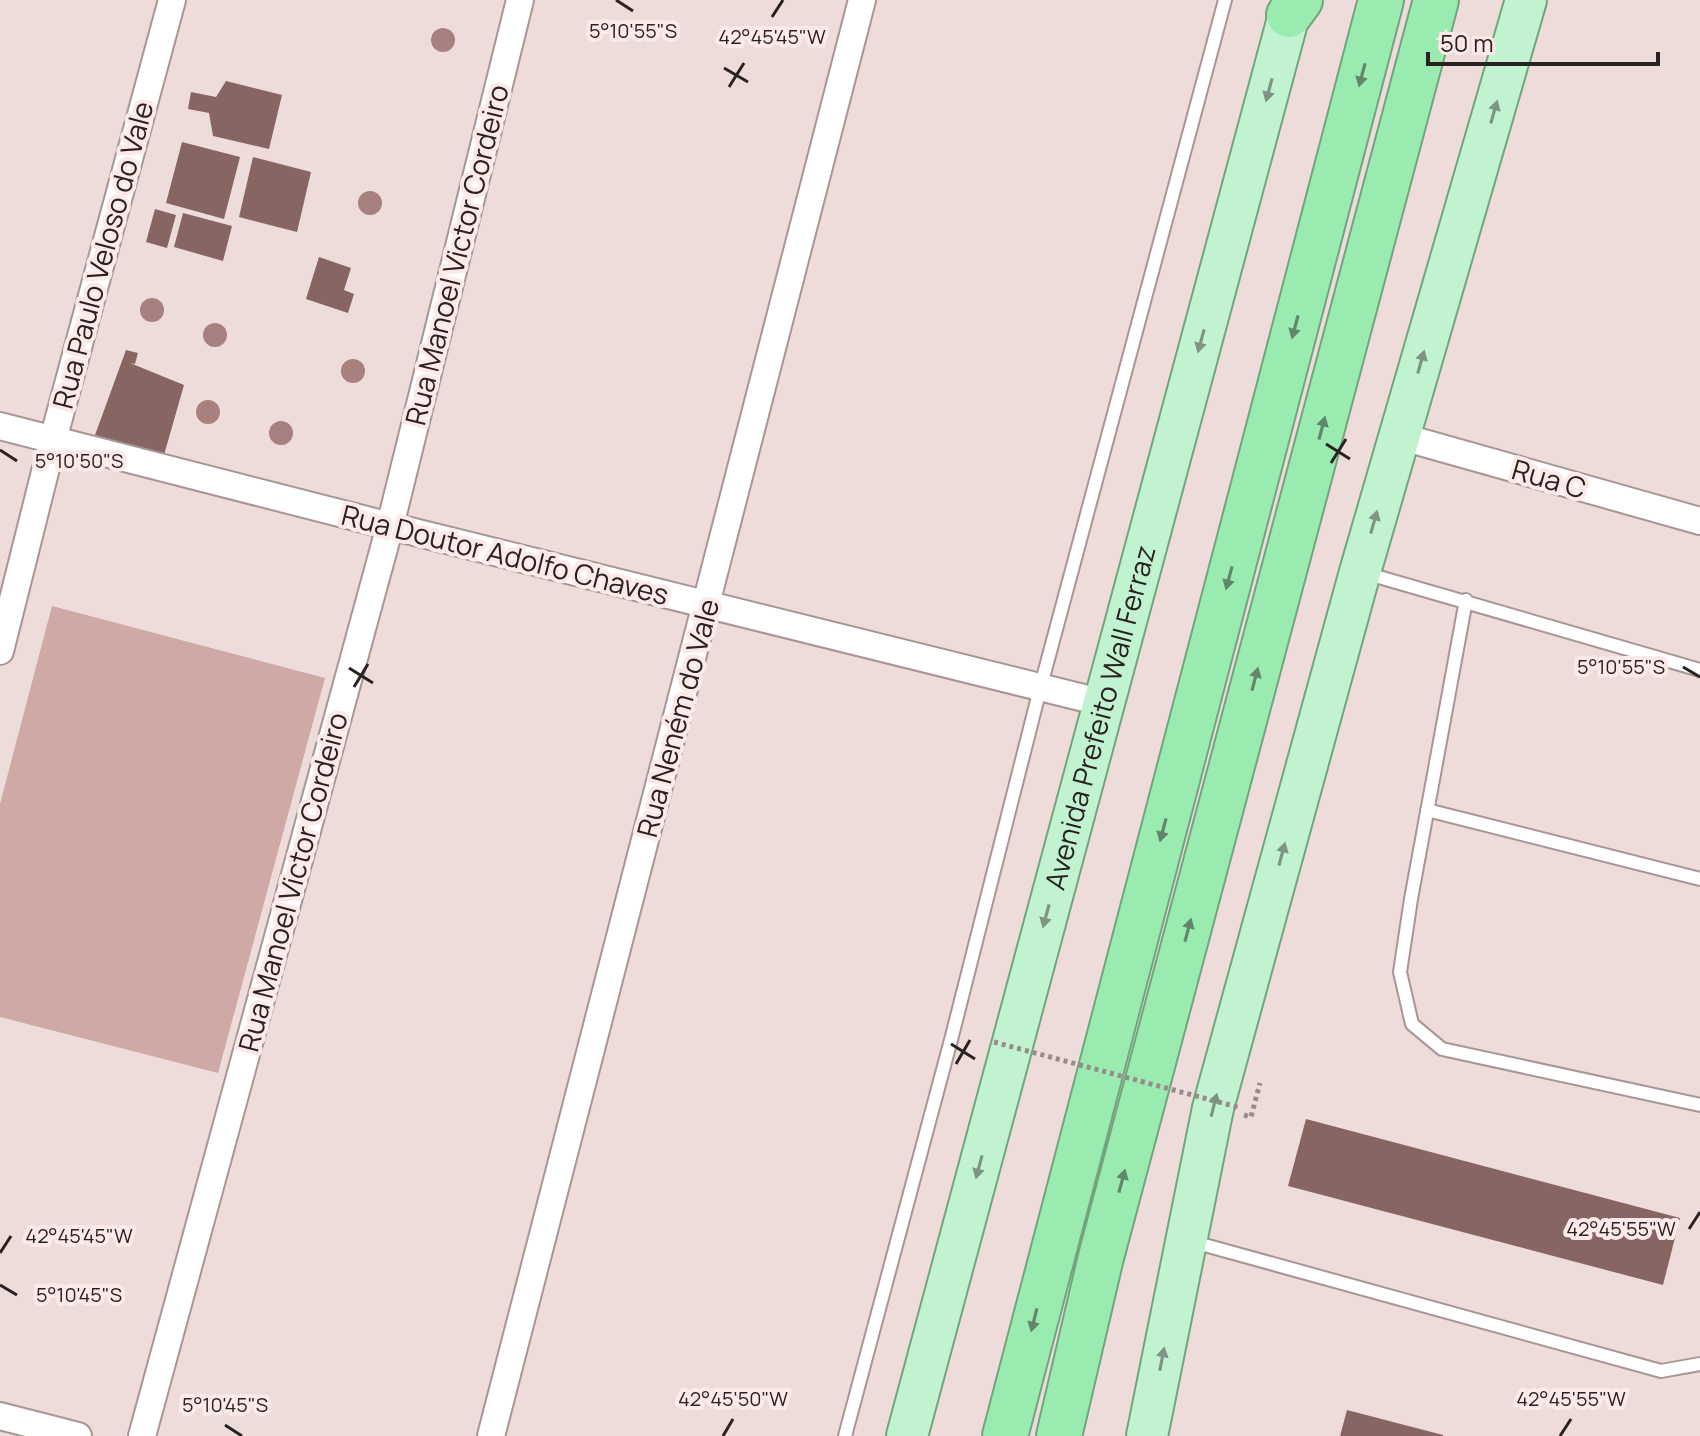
<svg xmlns="http://www.w3.org/2000/svg" width="1700" height="1436" font-family="Manrope,sans-serif">
<style>
.green{fill:#cea9a6}
.building{fill:#876563}
.lines{fill:none;stroke-linecap:round;stroke-linejoin:round}
.lane-casing{stroke:#a79695;stroke-width:16}
.street-casing{stroke:#a79695;stroke-width:30}
.primary-casing{stroke:#72a57e;stroke-width:44}
.highway-casing{stroke:#72a57e;stroke-width:48}
.path{stroke:#988b8a;stroke-width:5;stroke-dasharray:4 4;stroke-linecap:butt}
.lane{stroke:#fff;stroke-width:12}
.street{stroke:#fff;stroke-width:26}
.primary{stroke:#c2f3d0;stroke-width:40}
.highway{stroke:#9aebb0;stroke-width:44}
.path-bridge{stroke:#988b8a;stroke-width:5;stroke-dasharray:4 4;stroke-linecap:butt}
.tree{fill:#a68180}
.oneway{fill:#628669}
.oneway2{fill:#7d9582}
.ticks{fill:none;stroke:#292222;stroke-width:3}
.labels{text-anchor:middle;stroke-width:8;stroke-linejoin:round;paint-order:stroke}
.street-label{font-size:28px;fill:#292222;stroke:#fce9e8}
.ticks-label{font-size:20px;text-anchor:middle;fill:#292222;stroke:#fce9e8;stroke-width:8;stroke-linejoin:round;paint-order:stroke}
</style>
<rect width="100%" height="100%" fill="#eedcdb"/>
<path class="green" d="M52 606 325 678 218 1073 0 1017V804Z"/>
<path class="building" d="M226 81 282 95 269 149 213 136 209 113 188 109 191 92 216 97Z
M182 142 240 157 224 219 166 203Z
M253 157 311 172 297 232 239 217Z
M155 209 176 215 167 248 146 242Z
M183 213 232 226 223 261 174 247Z
M319 257 351 268 344 290 354 294 348 313 306 299Z
M126 350 138 353 135 364 130 363 184 385 164 455 95 435Z
M1306 1119 1680 1218 1663 1285 1288 1186Z
M1347 1410 1443 1435V1436H1340Z"/>
<g class="lines">
<g class="lane-casing">
<path id="lane" d="M1365 573 1700 670
M1466 600 1411 899 1400 972 1412 1024 1442 1049 1700 1105
M1427 810 1700 879
M1190 1241 1661 1371 1700 1364
M845 1436 952 1036 1040 689 1225 0"/>
</g>
<g class="street-casing">
<path id="street" d="M0 426 390 526 1104 703
M1399 436 1700 521
M0 651 53 440 172 0
M0 1416 78 1436
M142 1436 390 526 520 0
M491 1436 862 0"/>
</g>
<g class="primary-casing">
<g id="primary">
<path id="s1" d="M907 1436 1293 0"/>
<path d="M1147 1436 1213 1108 1360 572 1526 0"/>
</g>
</g>
<g class="highway-casing">
<path id="highway" d="M1289 15 1300 0
M1005 1436 1381 0
M1059 1436 1101 1257 1436 0"/>
</g>
<path class="path" d="M1244 1115 1251 1117 1260 1083"/>
<use href="#lane" class="lane"/>
<use href="#street" class="street"/>
<use href="#primary" class="primary"/>
<use href="#highway" class="highway"/>
<path class="path-bridge" d="M994 1042 1241 1108"/>
</g>
<g class="tree">
<circle cx="443" cy="40" r="12"/>
<circle cx="370" cy="203" r="12"/>
<circle cx="152" cy="310" r="12"/>
<circle cx="215" cy="335" r="12"/>
<circle cx="353" cy="371" r="12"/>
<circle cx="208" cy="412" r="12"/>
<circle cx="281" cy="433" r="12"/>
</g>
<defs><path id="oneway-solid" d="M-6-.8H1V-3.2L6.5 0L1 3.2V.8H-6Z" transform="scale(2)"/></defs>
<g class="oneway">
<use href="#oneway-solid" transform="translate(1362 75) rotate(105)"/>
<use href="#oneway-solid" transform="translate(1295 327) rotate(105)"/>
<use href="#oneway-solid" transform="translate(1322 428) rotate(-75)"/>
<use href="#oneway-solid" transform="translate(1229 578) rotate(105)"/>
<use href="#oneway-solid" transform="translate(1255 679) rotate(-75)"/>
<use href="#oneway-solid" transform="translate(1163 830) rotate(105)"/>
<use href="#oneway-solid" transform="translate(1188 930) rotate(-75)"/>
<use href="#oneway-solid" transform="translate(1122 1181) rotate(-75)"/>
<use href="#oneway-solid" transform="translate(1034 1320) rotate(104)"/>
</g>
<g class="oneway2">
<use href="#oneway-solid" transform="translate(1269 90) rotate(105)"/>
<use href="#oneway-solid" transform="translate(1494 112) rotate(-74)"/>
<use href="#oneway-solid" transform="translate(1201 341) rotate(105)"/>
<use href="#oneway-solid" transform="translate(1421 362) rotate(-74)"/>
<use href="#oneway-solid" transform="translate(1374 522) rotate(-74)"/>
<use href="#oneway-solid" transform="translate(1282 854) rotate(-75)"/>
<use href="#oneway-solid" transform="translate(1046 916) rotate(105)"/>
<use href="#oneway-solid" transform="translate(1214 1105) rotate(-76)"/>
<use href="#oneway-solid" transform="translate(979 1167) rotate(105)"/>
<use href="#oneway-solid" transform="translate(1162 1359) rotate(-79)"/>
</g>
<path class="ticks" d="M616 0 633 11M772 17 783 0M724 68 748 82M729 87 744 63M1326 444 1350 459M0 450 17 461M1331 463 1346 439M1683 667 1700 677M349 668 373 683M354 687 368 664M951 1044 975 1059M956 1064 970 1040M1689 1229 1700 1212M0 1253 11 1236M0 1285 17 1295M225 1425 242 1436M723 1436 733 1419M1560 1436 1571 1419"/>
<g class="labels">
<g class="street-label">
<text transform="translate(103 255) rotate(-75)" y="10">Rua Paulo Veloso do Vale</text>
<text transform="translate(457 255) rotate(-76)" y="10">Rua Manoel Victor Cordeiro</text>
<text transform="translate(1549 479) rotate(16)" y="10">Rua C</text>
<text transform="translate(505 555) rotate(14)" y="10">Rua Doutor Adolfo Chaves</text>
<text transform="translate(678 718) rotate(-75)" y="10">Rua Neném do Vale</text>
<text dy="10" stroke="none"><textPath href="#s1" startOffset="744">Avenida Prefeito Wall Ferraz</textPath></text>
<text transform="translate(293 882) rotate(-75)" y="10">Rua Manoel Victor Cordeiro</text>
</g>
</g>
<g class="ticks-label">
<text x="633" y="38">5°10'55"S</text>
<text x="772" y="44">42°45'45"W</text>
<text x="79" y="468">5°10'50"S</text>
<text x="1621" y="674">5°10'55"S</text>
<text x="1621" y="1236">42°45'55"W</text>
<text x="79" y="1243">42°45'45"W</text>
<text x="79" y="1302">5°10'45"S</text>
<text x="733" y="1406">42°45'50"W</text>
<text x="1571" y="1406">42°45'55"W</text>
<text x="225" y="1412">5°10'45"S</text>
</g>
<path d="M1428 52v12h230v-12" fill="none" stroke="#292222" stroke-width="4"/>
<text x="1440" y="52" font-size="24" fill="#292222" stroke="#fce9e8" stroke-width="6" paint-order="stroke">50 m</text>
</svg>
